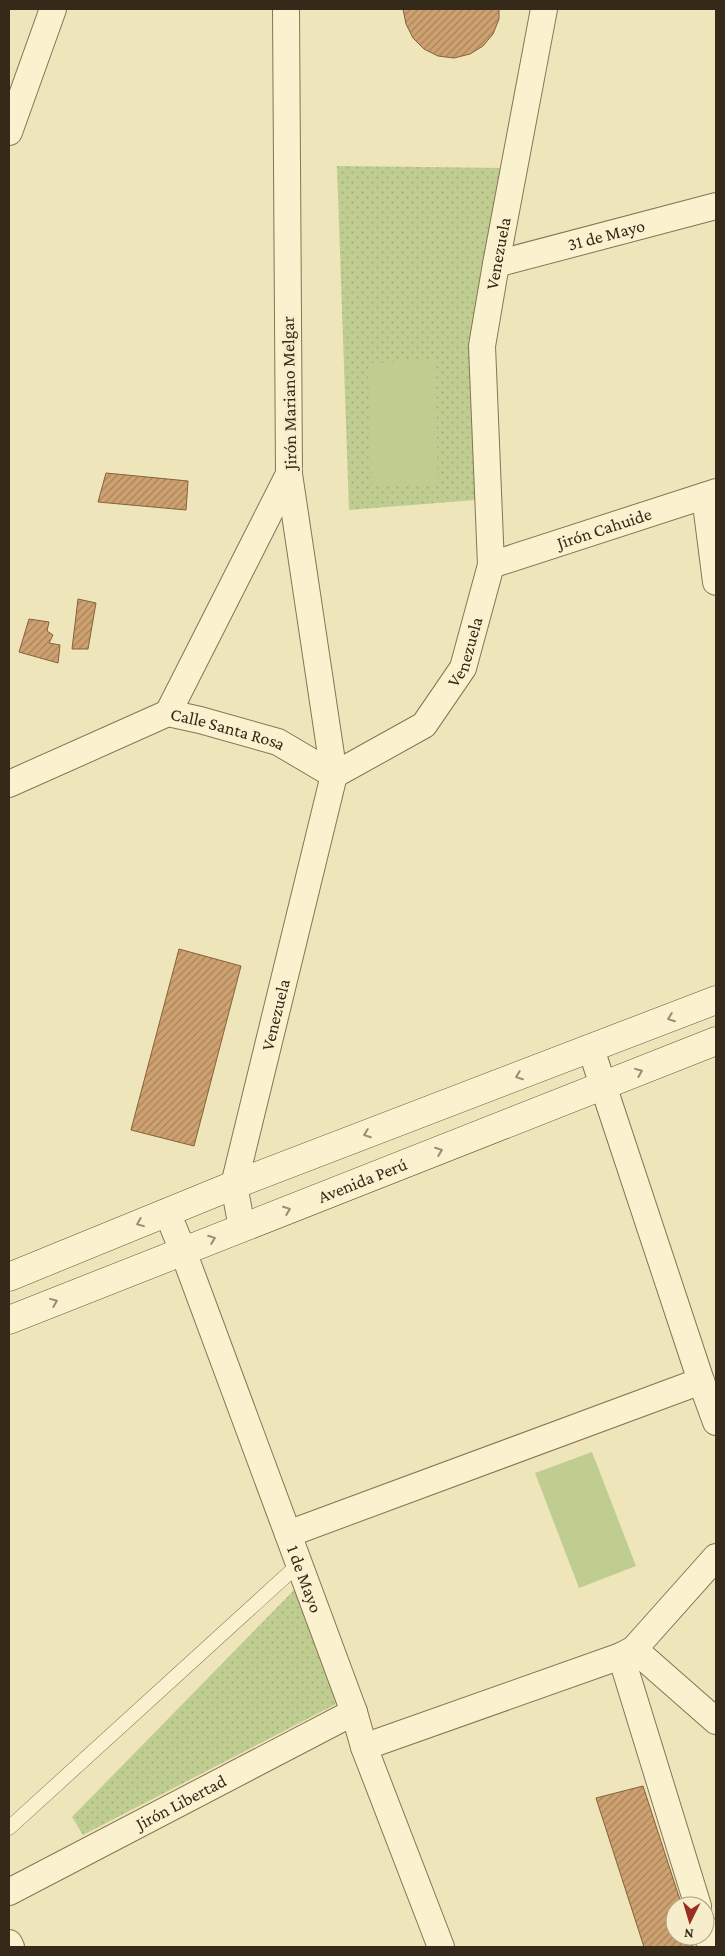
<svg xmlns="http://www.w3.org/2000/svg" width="725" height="1956" font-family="'Crimson Pro',serif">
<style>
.park{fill:url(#park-dots)}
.pitch{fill:#bfcd90}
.building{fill:url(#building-hatch);stroke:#86603a}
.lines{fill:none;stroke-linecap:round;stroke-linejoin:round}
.service-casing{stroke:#867455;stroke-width:15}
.minor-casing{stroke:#867455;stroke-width:28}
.secondary-casing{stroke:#685538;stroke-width:29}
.service{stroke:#faf1ce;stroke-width:14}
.minor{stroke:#faf1ce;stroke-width:26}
.secondary{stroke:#faf1ce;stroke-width:28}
.oneway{stroke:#988e74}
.labels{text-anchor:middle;stroke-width:5;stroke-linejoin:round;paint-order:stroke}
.street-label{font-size:18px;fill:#352a1a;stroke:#f6eecb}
</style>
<defs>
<pattern id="park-dots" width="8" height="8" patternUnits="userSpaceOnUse" patternTransform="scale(1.25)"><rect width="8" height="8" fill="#bfcd90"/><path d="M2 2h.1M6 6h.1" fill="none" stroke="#a5b07c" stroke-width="1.8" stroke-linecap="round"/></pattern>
<pattern id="building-hatch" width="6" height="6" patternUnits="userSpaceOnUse" patternTransform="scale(1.25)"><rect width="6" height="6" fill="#cea170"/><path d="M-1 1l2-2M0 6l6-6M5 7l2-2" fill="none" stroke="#a8835b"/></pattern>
</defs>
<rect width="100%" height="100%" fill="#efe5bb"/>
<path class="park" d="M337 166 504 168 473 325 475 500 349 510Z
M296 1588 340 1702 83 1835 72 1817Z"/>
<path class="pitch" d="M435 361 438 484 372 486 368 363Z
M592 1452 636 1566 579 1588 535 1473Z"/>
<path class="building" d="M403 9H499V19L493 34 483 46 470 54 454 58 438 56 424 49 413 38 406 24Z
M106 473 188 481 186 510 98 502Z
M78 599 96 603 88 649H72Z
M29 619 49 622 47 631 53 635 49 643 60 645 58 663 19 652Z
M179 949 241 966 194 1146 131 1130Z
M643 1786 682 1906H675V1918L668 1920 672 1933H675V1936H690L693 1947H644L596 1798Z"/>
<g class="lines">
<g class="service-casing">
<path id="service" d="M9 1828 299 1564"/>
</g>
<g class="minor-casing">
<g id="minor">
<path d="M9 132 53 9"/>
<path id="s1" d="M496 264 716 206"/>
<path d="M705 496 716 582"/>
<path id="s2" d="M491 565 716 492"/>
<path d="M168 713 289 474"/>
<path id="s3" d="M334 775 424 725 463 668 491 565 482 346 496 264 544 9"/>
<path id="s4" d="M9 784 168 713 200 720 278 742 334 775"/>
<path d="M591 1049 701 1381 716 1422"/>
<path id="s5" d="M167 1212 183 1251 354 1712 364 1747 441 1947"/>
<path id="s6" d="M242 1228 234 1185 334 775 289 474 286 9"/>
<path d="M288 1534 701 1381"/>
<path d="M634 1649 716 1721"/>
<path d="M621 1656 698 1906"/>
<path d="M364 1747 621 1656 634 1649 716 1557"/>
<path id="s7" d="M9 1892 354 1712"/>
<path d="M705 1928 711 1947"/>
<path d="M9 1943 11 1947"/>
</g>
</g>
<g class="secondary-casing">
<g id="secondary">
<path d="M9 1277 234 1185 716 1000"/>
<path id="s8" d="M9 1320 716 1041"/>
</g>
</g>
<use href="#service" class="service"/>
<use href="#minor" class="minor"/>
<use href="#secondary" class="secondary"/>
</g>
<defs><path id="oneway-chevron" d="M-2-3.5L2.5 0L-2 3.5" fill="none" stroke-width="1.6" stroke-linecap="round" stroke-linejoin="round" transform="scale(1.25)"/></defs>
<g class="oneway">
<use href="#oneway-chevron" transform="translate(671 1018) rotate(159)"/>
<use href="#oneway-chevron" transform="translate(639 1072) rotate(-22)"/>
<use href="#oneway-chevron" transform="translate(519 1076) rotate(159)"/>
<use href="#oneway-chevron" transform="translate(367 1134) rotate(159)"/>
<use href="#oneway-chevron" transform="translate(439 1151) rotate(-21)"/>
<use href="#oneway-chevron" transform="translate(287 1210) rotate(-21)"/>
<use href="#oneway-chevron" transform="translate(140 1223) rotate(158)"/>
<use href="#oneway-chevron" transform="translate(212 1239) rotate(-21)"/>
<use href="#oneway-chevron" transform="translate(54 1302) rotate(-22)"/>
</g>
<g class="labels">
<g class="street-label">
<text dy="6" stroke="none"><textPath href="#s1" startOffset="114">31 de Mayo</textPath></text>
<text dy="6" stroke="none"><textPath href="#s3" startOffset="592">Venezuela</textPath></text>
<text transform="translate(289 393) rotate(-91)" y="6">Jirón Mariano Melgar</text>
<text dy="6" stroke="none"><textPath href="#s2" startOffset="119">Jirón Cahuide</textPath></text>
<text dy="6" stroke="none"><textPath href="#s3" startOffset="188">Venezuela</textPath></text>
<text dy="6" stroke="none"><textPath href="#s4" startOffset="236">Calle Santa Rosa</textPath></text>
<text dy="6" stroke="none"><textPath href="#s6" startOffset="219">Venezuela</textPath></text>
<text dy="6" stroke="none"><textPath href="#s8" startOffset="380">Avenida Perú</textPath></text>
<text dy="6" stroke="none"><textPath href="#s5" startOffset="392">1 de Mayo</textPath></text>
<text dy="6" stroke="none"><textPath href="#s7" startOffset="194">Jirón Libertad</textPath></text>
</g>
</g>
<rect width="725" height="1956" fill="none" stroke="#352a1a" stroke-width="20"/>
<g transform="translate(690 1921) rotate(185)"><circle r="24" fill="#f6eecb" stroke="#a9a084"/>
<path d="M0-4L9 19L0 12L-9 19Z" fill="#972f23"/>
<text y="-8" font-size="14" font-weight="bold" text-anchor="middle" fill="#352a1a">N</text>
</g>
</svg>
